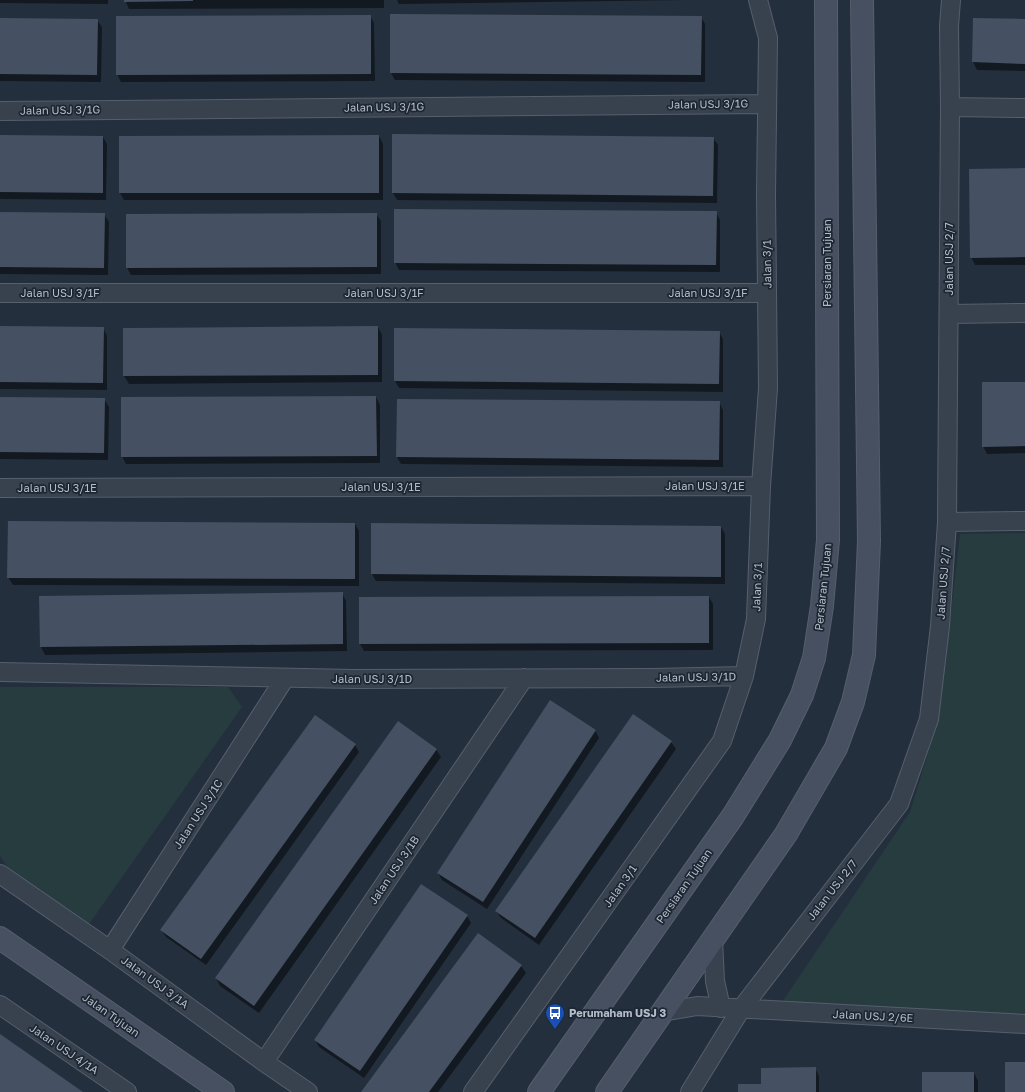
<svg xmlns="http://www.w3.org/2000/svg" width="1025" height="1092" font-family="'Golos Text',sans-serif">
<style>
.green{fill:#263c3f}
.shadow{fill:#0007}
.building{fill:#455162}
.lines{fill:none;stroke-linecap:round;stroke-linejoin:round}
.street-casing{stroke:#565f6c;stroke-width:20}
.secondary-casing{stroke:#565f6c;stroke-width:24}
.street{stroke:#38414e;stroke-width:18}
.secondary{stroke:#465061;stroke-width:22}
.labels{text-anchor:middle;stroke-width:3.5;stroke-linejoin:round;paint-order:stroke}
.street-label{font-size:11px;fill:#b4bcc9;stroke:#1d2633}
.poi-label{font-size:11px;font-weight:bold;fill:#b4bcc9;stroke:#1d2633;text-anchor:start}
</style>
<rect width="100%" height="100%" fill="#242f3e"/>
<path class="green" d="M1025 533V1016L772 1017 910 812 939 717 960 534Z
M0 687H228L242 707 89 924 9 869 0 856Z"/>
<path class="shadow" d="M0 0H108V4L0 3Z
M125 0H384V8L129 9Z
M397 0H686L399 4Z
M370 16 374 23 375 81 121 82 117 74Z
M701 17 705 24V82L395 80 391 73Z
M0 19 97 20 102 27 101 82 0 81Z
M974 19 1025 20V71L977 70 973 62Z
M0 136 103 137 107 144 106 200 0 199Z
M379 136 383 144V200H124L120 193Z
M713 138 718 145 717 203 397 200 393 193Z
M1025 169V265H975L971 257Z
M716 212 720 220V272L399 270 395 262Z
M0 213 104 214 109 222 108 275 0 274Z
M376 214 381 221V274L131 275 127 268Z
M0 327 103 328 107 336V390L0 389Z
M378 327 382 335V382L129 384 124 376V328Z
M395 329 719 332 723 339V392L399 388 395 381Z
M1025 383V453L987 454 983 446Z
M376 397 380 405V463L126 464 122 456Z
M0 398 104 399 109 407 108 460 0 459Z
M719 402 723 410V467L401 464 397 457Z
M355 524 359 531V586L13 585 8 577Z
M721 527 725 534V584L376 581 372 574Z
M342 593 346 601 347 651 45 655 41 647 40 597Z
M709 597 713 604V650L364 651 360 644V598Z
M595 730 599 738 487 909 442 880 438 873Z
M671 742 676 749 539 945 501 918 496 911Z
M355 745 359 752 206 965 166 937 161 930Z
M436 749 441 757 259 1013 220 986 216 978Z
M467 916 471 923 364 1078 319 1047 315 1040Z
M521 966 526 973 438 1092H362Z
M815 1068 819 1076V1092H739Z
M974 1073 978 1081V1092H923Z"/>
<path class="building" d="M124 0H193V1L124 2Z
M390 14 702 16 701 75 390 73Z
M371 15V74L116 75V16Z
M0 18 98 19 97 75 0 74Z
M973 18 1025 19V64L972 62Z
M392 134 714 137 713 196 392 193Z
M0 135 103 136V193L0 192Z
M379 135V193H119V136Z
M1025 168V257L970 258 969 169Z
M394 209 717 211 716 265 394 263Z
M0 212 105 213 104 268 0 267Z
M377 213V267L126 268V214Z
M0 326 104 327 103 383 0 382Z
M378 326V375L123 376V328Z
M394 328 720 331 719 384 394 381Z
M982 382H1025V446L982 447Z
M376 396 377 456 121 457V397Z
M0 397 105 398 104 453 0 452Z
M397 399 720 401 719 460 396 457Z
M8 521 355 523V579L7 578Z
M371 523 721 526V577L371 574Z
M343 592V644L40 647 39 596Z
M709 596V643L359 644V597Z
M550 700 596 730 483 902 437 873Z
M633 714 672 741 535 938 495 911Z
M315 715 356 744 201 959 160 930Z
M398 721 437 749 254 1006 215 978Z
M421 884 468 915 360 1071 314 1040Z
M478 933 522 965 429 1092H361Z
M0 1034 63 1078 83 1092H0Z
M1005 1062H1025V1092H1005Z
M816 1067V1092H738V1084H761V1068Z
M922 1072H974V1092H922Z"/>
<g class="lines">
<g class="street-casing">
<path id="street" d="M950 107 1025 108
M0 111 767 104
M0 293H767
M949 314 1025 313
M0 488 761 486
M947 522 1025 521
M0 672 354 679 654 678 744 676
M0 874 110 950 264 1062 308 1092
M713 939 715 981 721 1008
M110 950 285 678
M0 1005 127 1092
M662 1012 697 1006 1025 1024
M264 1062 524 678
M473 1092 722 741 744 676 756 619 761 486 768 388 766 194 768 38 758 0
M690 1092 741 1009 899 804 929 719 940 626 947 522 950 107 949 26 951 0"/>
</g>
<g class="secondary-casing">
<path id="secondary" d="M0 938 223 1092
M539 1092 733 816 780 740 802 695 814 658 822 606 828 540 826 0
M607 1092 786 834 836 748 853 702 864 655 869 541 862 0"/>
</g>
<use href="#street" class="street"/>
<use href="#secondary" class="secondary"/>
</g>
<defs>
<g id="bus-pin" transform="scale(1)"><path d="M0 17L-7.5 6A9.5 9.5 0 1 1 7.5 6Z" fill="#1a4fb4" stroke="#1d2633"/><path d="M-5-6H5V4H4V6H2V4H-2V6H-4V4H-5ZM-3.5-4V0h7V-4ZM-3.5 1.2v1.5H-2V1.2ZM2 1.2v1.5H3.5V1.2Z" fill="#fff"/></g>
</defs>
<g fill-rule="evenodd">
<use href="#bus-pin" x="555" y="1013"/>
</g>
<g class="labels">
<g class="street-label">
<text transform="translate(708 104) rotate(-1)" y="4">Jalan USJ 3/1G</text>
<text transform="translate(384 107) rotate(-1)" y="4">Jalan USJ 3/1G</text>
<text transform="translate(60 110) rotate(-1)" y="4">Jalan USJ 3/1G</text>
<text transform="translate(949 259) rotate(-90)" y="4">Jalan USJ 2/7</text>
<text transform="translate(827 263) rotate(-90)" y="4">Persiaran Tujuan</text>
<text transform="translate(767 264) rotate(-91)" y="4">Jalan 3/1</text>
<text x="60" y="297">Jalan USJ 3/1F</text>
<text x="384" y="297">Jalan USJ 3/1F</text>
<text x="708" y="297">Jalan USJ 3/1F</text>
<text x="705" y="490">Jalan USJ 3/1E</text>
<text x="381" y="491">Jalan USJ 3/1E</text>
<text x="57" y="492">Jalan USJ 3/1E</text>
<text transform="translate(943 583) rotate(-86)" y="4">Jalan USJ 2/7</text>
<text transform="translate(757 587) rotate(-88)" y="4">Jalan 3/1</text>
<text transform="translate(823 587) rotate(-84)" y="4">Persiaran Tujuan</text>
<text transform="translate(696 677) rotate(-1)" y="4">Jalan USJ 3/1D</text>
<text x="372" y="683">Jalan USJ 3/1D</text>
<text transform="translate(198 814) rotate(-57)" y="4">Jalan USJ 3/1C</text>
<text transform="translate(394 870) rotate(-56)" y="4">Jalan USJ 3/1B</text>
<text transform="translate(620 886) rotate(-55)" y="4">Jalan 3/1</text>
<text transform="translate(684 886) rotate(-55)" y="4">Persiaran Tujuan</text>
<text transform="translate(832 890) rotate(-52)" y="4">Jalan USJ 2/7</text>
<text transform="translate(155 982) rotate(36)" y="4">Jalan USJ 3/1A</text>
<text transform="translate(111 1015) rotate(35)" y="4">Jalan Tujuan</text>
<text transform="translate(873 1016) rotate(3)" y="4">Jalan USJ 2/6E</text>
<text transform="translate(64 1049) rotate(34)" y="4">Jalan USJ 4/1A</text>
</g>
<g class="poi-label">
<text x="569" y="1017">Perumaham USJ 3</text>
</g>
</g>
</svg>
